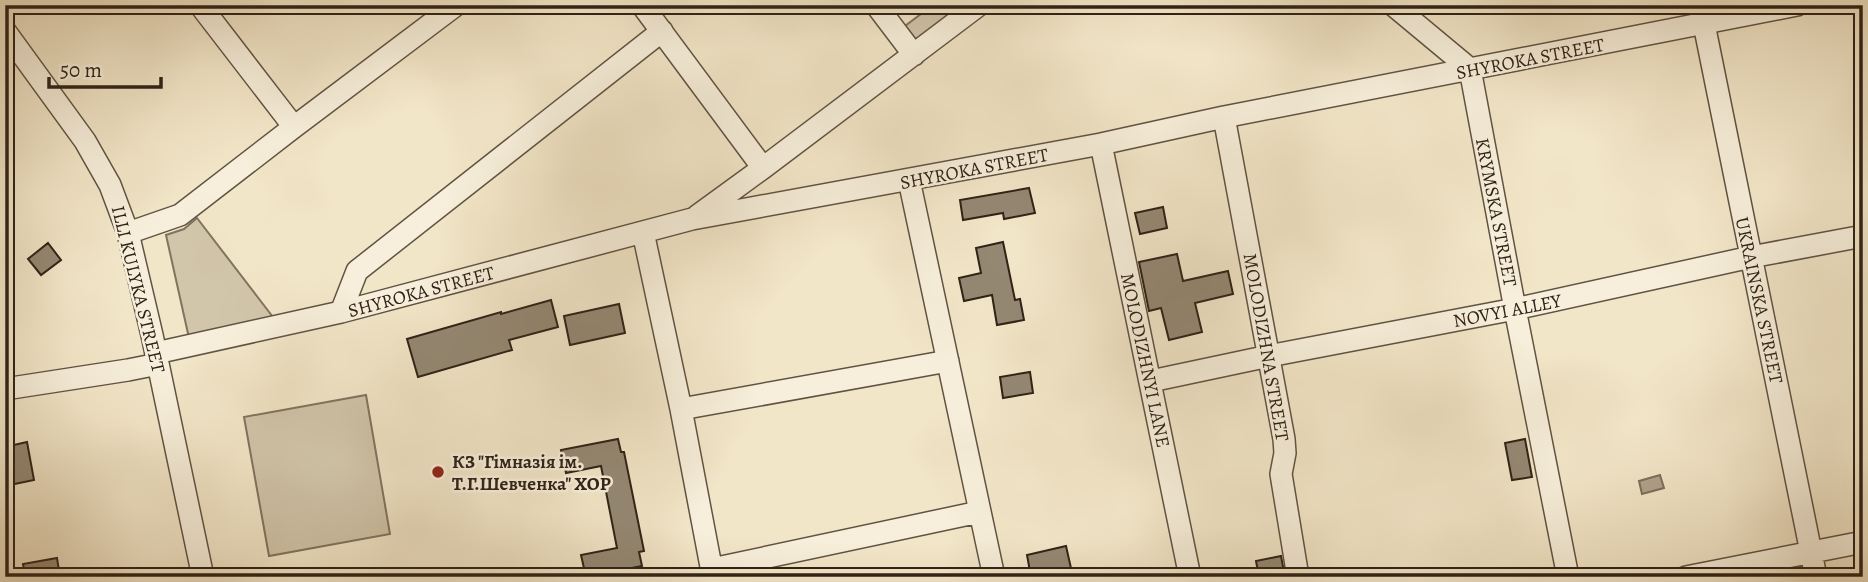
<svg xmlns="http://www.w3.org/2000/svg" width="1868" height="582" font-family="Alegreya,serif">
<style>
.green{fill:#d1c5aa;stroke:#807460;stroke-width:2}
.water{fill:#b0a38c;stroke:#7c6f5d;stroke-width:2}
.building{fill:#948873;stroke:#2f2217;stroke-width:2}
.lines{fill:none;stroke-linecap:round;stroke-linejoin:round}
.minor-casing{stroke:#605343;stroke-width:24}
.minor{stroke:#f7efdb;stroke-width:21}
.poi-dot{fill:#8f2418;stroke:#f7efdb;stroke-width:2.5}
.labels{text-anchor:middle;stroke-width:5;stroke-linejoin:round;paint-order:stroke}
.street-label{font-size:19px;fill:#2f2217;stroke:#f7efdb}
.poi-label{font-size:19px;font-weight:bold;fill:#2f2217;stroke:#f7efdb;text-anchor:start}
</style>
<rect width="100%" height="100%" fill="#f2e6c8"/>
<filter id="stains"><feTurbulence type="fractalNoise" baseFrequency=".00286" numOctaves="4"/><feColorMatrix values="0 0 0 0 .2 0 0 0 0 .09 0 0 0 0 .02 0 0 0 .5 -.17"/></filter>
<radialGradient id="worn" r=".72"><stop offset=".6" stop-color="#630" stop-opacity="0"/><stop offset="1" stop-color="#630" stop-opacity=".3"/></radialGradient>
<path class="green" d="M933 5H963L916 40 905 26Z
M197 218 276 321 189 338 166 235 184 229Z
M366 395 390 534 269 556 244 417Z"/>
<path class="water" d="M1660 475 1664 488 1642 494 1639 481Z"/>
<path class="building" d="M1029 188 1035 213 1004 219 1003 213 963 220 960 200Z
M1163 207 1167 228 1140 234 1135 213Z
M1003 242 1015 300 1020 299 1024 320 997 325 992 295 964 301 959 278 981 273 976 248Z
M48 243 61 260 41 275 28 259Z
M1177 254 1183 281 1228 271 1233 294 1195 303 1202 332 1169 340 1161 308 1149 311 1139 262Z
M551 300 558 327 509 340 512 350 418 377 407 339 501 312V314Z
M619 304 625 333 570 345 564 316Z
M1030 372 1033 393 1003 398 1000 377Z
M618 439 621 452H624L644 551 639 552 642 566 586 577 581 555 617 548 601 466 566 473 561 450Z
M1525 439 1532 477 1512 480 1505 443Z
M27 442 34 480 5 486V447Z
M1066 546 1073 577H1031L1027 555Z
M1281 556 1285 577H1259L1256 561Z
M57 558 60 577H25L23 564Z"/>
<g class="lines">
<g class="minor-casing">
<path id="minor" d="M200 5 294 127
M642 5 763 168
M876 5 914 55
M1393 5 1470 69 1515 309 1568 577
M1704 24 1816 577
M5 31 85 141 110 185 128 233 152 335 203 577
M1224 117 1284 439 1285 453 1281 474 1298 577
M1101 144 1190 577
M909 180 994 577
M697 216 763 168 979 5
M643 232 681 409 713 577
M128 233 180 215 294 127 456 5
M341 312 357 271 662 31
M156 353 341 312 692 219 1101 144 1224 117 1797 5
M1151 381 1269 356 1515 309 1751 257 1863 236
M5 389 128 370 158 364
M681 409 948 361
M712 569 979 512
M1686 577 1863 542"/>
</g>
<use href="#minor" class="minor"/>
</g>
<circle class="poi-dot" cx="438" cy="472" r="7"/>
<g class="labels">
<g class="street-label">
<text transform="translate(1530 58) rotate(-11)" y="7">SHYROKA STREET</text>
<text transform="translate(974 168) rotate(-11)" y="7">SHYROKA STREET</text>
<text transform="translate(1497 212) rotate(79)" y="7">KRYMSKA STREET</text>
<text transform="translate(139 289) rotate(76)" y="7">ILLI KULYKA STREET</text>
<text transform="translate(421 291) rotate(-15)" y="7">SHYROKA STREET</text>
<text transform="translate(1760 300) rotate(78)" y="7">UKRAINSKA STREET</text>
<text transform="translate(1507 310) rotate(-11)" y="7">NOVYI ALLEY</text>
<text transform="translate(1267 347) rotate(80)" y="7">MOLODIZHNA STREET</text>
<text transform="translate(1146 360) rotate(78)" y="7">MOLODIZHNYI LANE</text>
</g>
<g class="poi-label">
<text x="452" y="468">КЗ "Гімназія ім.<tspan x="452" dy="22">Т.Г.Шевченка" ХОР</tspan></text>
</g>
</g>
<rect width="1868" height="582" fill="none" stroke="#f2e6c8" stroke-width="28"/>
<rect x="7" y="7" width="1854" height="568" fill="none" stroke="#2f2217" stroke-width="3.5"/>
<rect x="14" y="14" width="1840" height="554" fill="none" stroke="#2f2217" stroke-width="2"/>
<path d="M49 77v10h112v-10" fill="none" stroke="#2f2217" stroke-width="3.5"/>
<text x="60" y="77" font-size="21" fill="#2f2217" stroke="#f7efdb" stroke-width="5" paint-order="stroke">50 m</text>
<rect width="100%" height="100%" filter="url(#stains)"/>
<rect width="100%" height="100%" fill="url(#worn)"/>
</svg>
